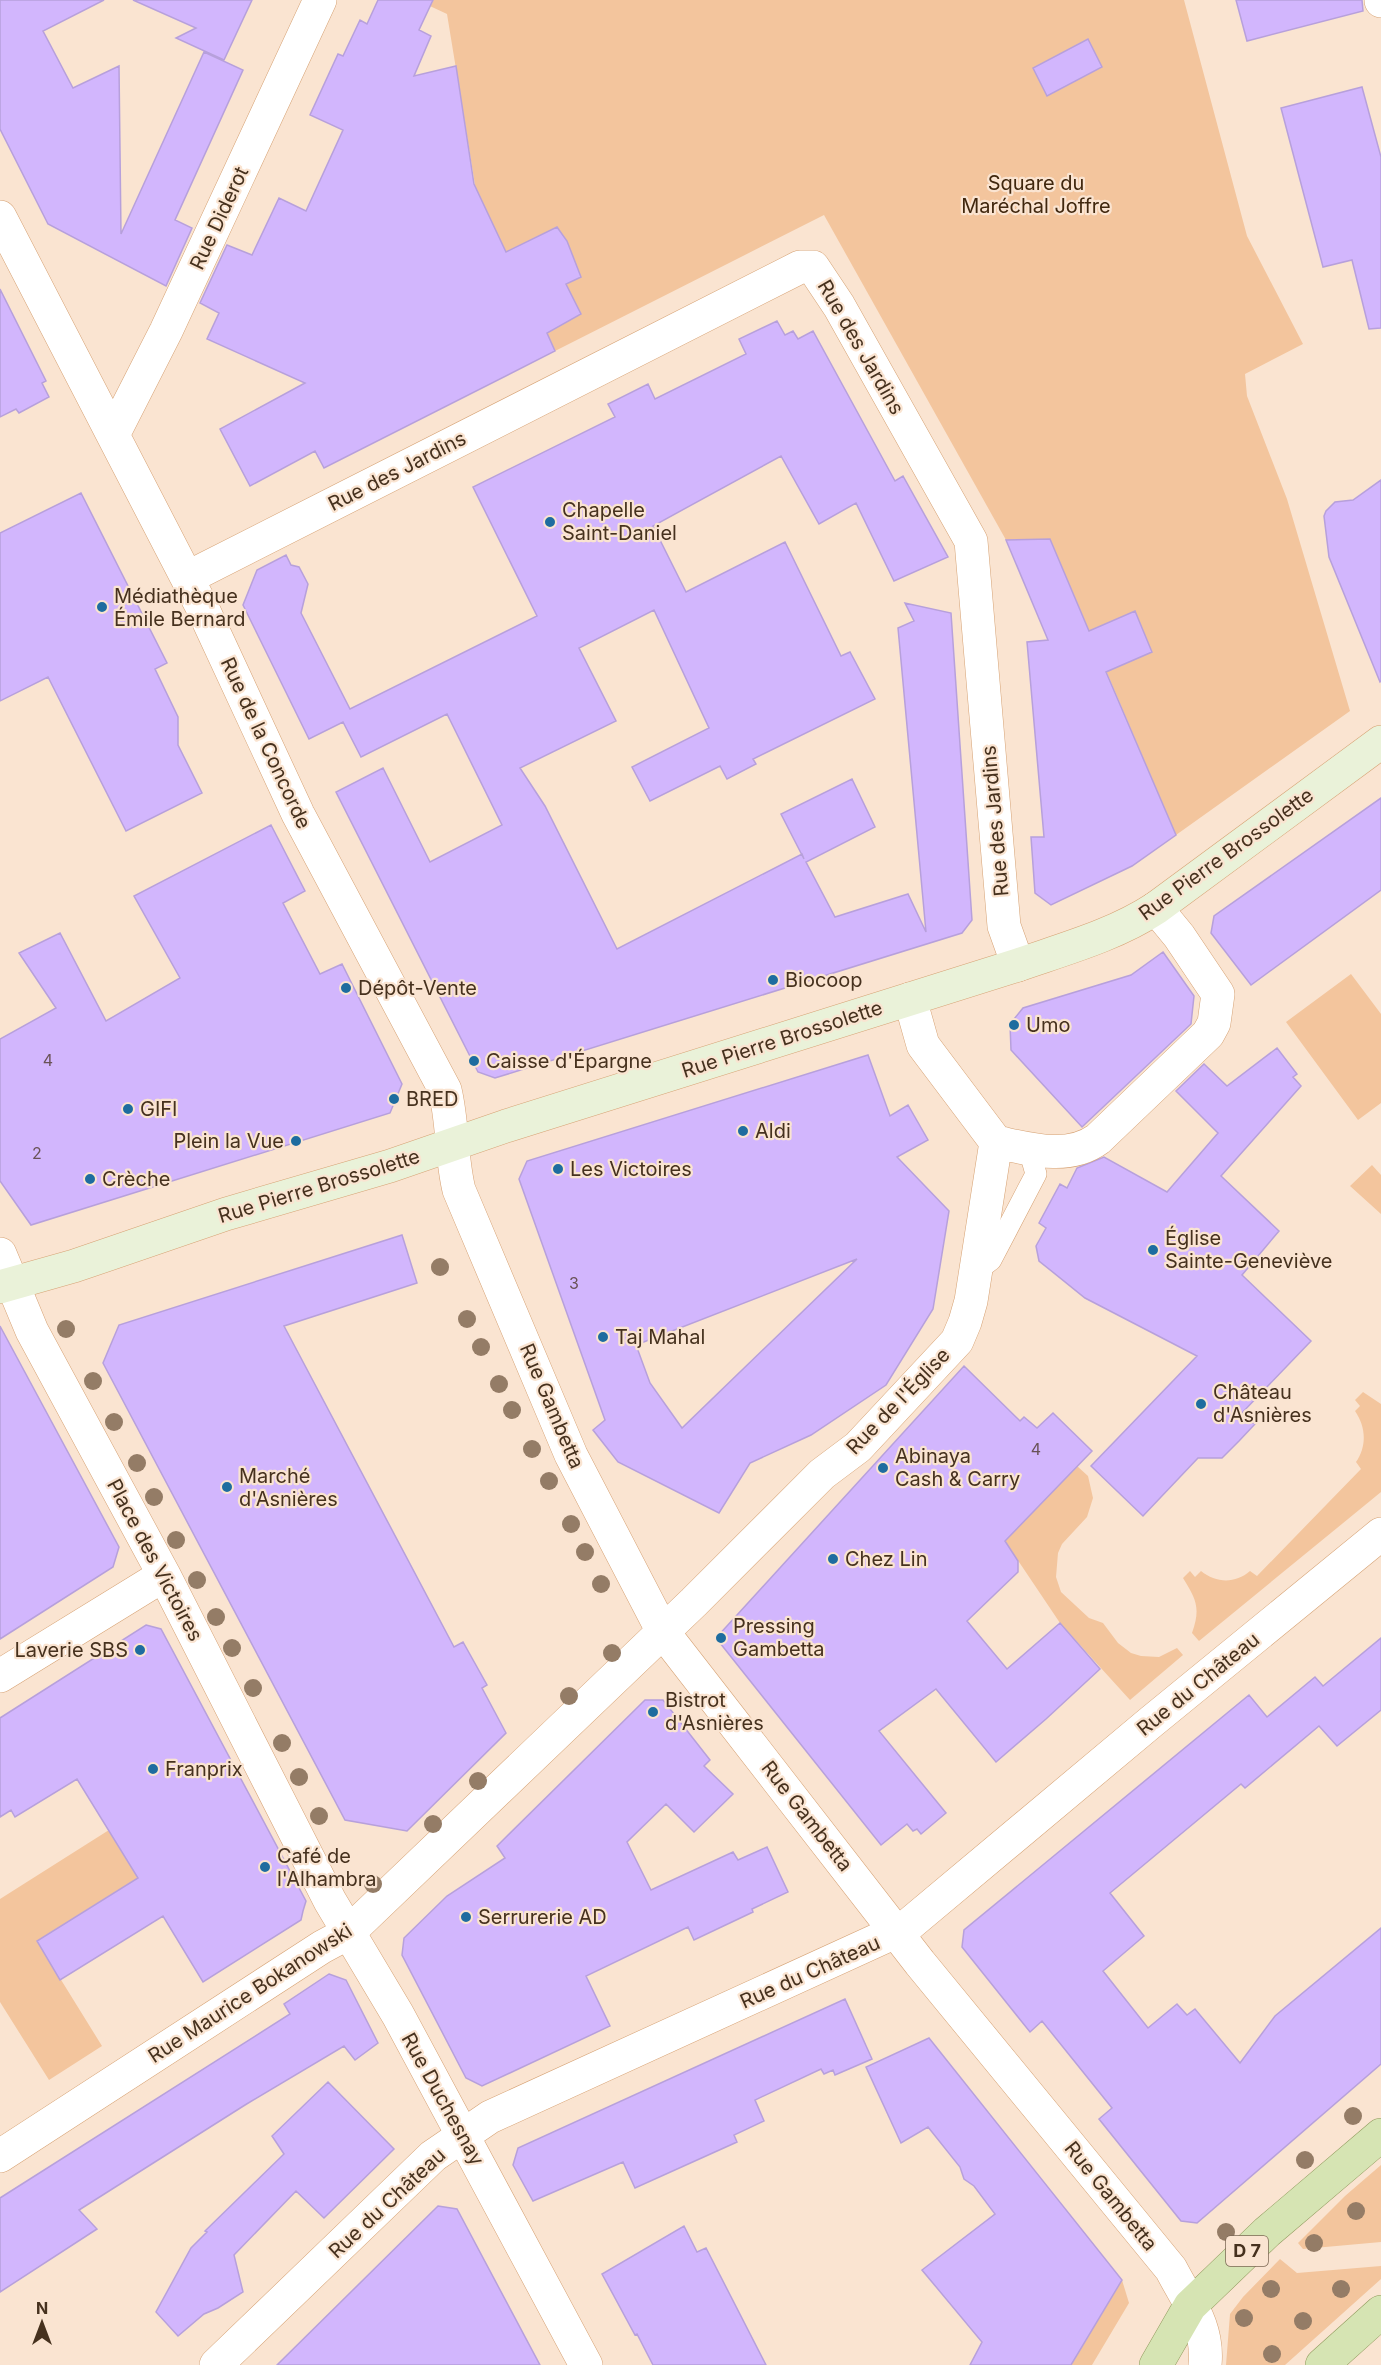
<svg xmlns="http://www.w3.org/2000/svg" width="1381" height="2365" font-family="Inter,sans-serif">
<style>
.green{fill:#f3c59d}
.building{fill:#d2b6fd;stroke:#b7a0db;stroke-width:1.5;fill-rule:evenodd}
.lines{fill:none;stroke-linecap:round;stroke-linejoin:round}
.lane-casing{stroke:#d6a274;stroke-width:22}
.street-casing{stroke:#d6a274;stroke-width:34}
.secondary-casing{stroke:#d6a274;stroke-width:34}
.primary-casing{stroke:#919a5e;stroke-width:34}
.lane{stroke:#fff;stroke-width:21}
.street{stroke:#fff;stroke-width:33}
.secondary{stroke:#eaf2d9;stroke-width:33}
.primary{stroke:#d6e4b3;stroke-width:33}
.tree{fill:#947c66}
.poi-dot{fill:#1e6c9f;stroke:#fae4d1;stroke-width:2}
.labels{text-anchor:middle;stroke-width:4.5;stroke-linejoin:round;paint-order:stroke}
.number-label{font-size:16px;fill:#695256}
.shield{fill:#fae4d1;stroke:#7c6754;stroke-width:1.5}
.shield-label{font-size:18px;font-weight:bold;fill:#46311e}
.park-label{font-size:20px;fill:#40270e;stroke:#fae4d1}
.street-label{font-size:20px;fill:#46311e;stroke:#fae4d1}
.poi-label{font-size:20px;fill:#46311e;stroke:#fae4d1;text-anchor:start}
</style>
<rect width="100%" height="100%" fill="#fae4d1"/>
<path class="green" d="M417 0H1184L1247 236 1303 344 1245 374 1247 396 1287 499 1350 711 1176 835 1050 539 1006 540 824 215 555 351 476 191 447 14Z
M1351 974 1381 1014V1103L1358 1120 1286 1022Z
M1372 1165 1381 1175V1214L1350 1186Z
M1363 1392 1381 1404V1492L1199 1641 1192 1633C1201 1608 1196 1599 1183 1578L1190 1571 1195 1577 1201 1571C1216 1583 1235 1584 1250 1571L1257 1576 1361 1469 1356 1462C1367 1446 1366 1427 1355 1411L1360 1406 1355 1400Z
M1077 1466 1088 1476 1093 1498 1087 1517 1062 1544 1058 1553 1056 1577 1061 1592 1089 1618 1103 1623 1118 1643 1131 1653 1141 1656 1159 1657 1177 1648 1183 1655 1130 1700 1060 1623 1005 1541Z
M109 1830 138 1878 37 1941 102 2046 49 2080 0 2002V1899Z
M1381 2165V2242L1303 2249 1298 2243 1345 2196Z
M1280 2259 1297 2273 1381 2266V2279L1285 2365H1226L1230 2314 1243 2297Z
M1122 2280 1129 2303 1092 2365H1071Z"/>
<path class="building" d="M0 0H104L43 31 73 88 119 66 121 234 204 52 243 70 175 220 192 228 166 286 48 224 0 129Z
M133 0H252L224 60 176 38 196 28Z
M378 0H433L419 30 431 36 414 76 456 66 474 184 506 252 557 227 567 241 581 277 566 284 581 314 547 333 555 351 324 468 315 451 250 486 220 429 305 383 207 339 219 313 200 303 227 245 252 255 279 198 306 211 343 130 310 115 338 54 343 56 360 20 367 24Z
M1236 0H1362L1363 11 1247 41Z
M1088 39 1102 67 1047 96 1033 68Z
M1362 87 1381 157V328L1369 329 1352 260 1323 267 1281 108Z
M0 289 46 381 42 383 49 397 19 413 16 409 0 417Z
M777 321 785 335 793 331 798 339 813 331 895 481 903 476 948 557 894 581 856 503 819 524 781 456 653 526 686 592 785 542 841 656 850 652 875 699 753 759 756 764 727 779 720 766 650 801 632 767 709 728 654 610 579 648 616 721 520 768 545 806 617 949 802 854 804 859 781 814 852 779 875 827 806 862 835 917 908 894 926 932 898 628 914 621 905 603 951 613 972 920 962 933 495 1078 478 1072 336 792 383 768 430 862 502 825 447 714 361 757 343 722 309 739 243 605 257 570 286 555 291 565 299 567 308 584 301 613 350 709 537 616 473 487 615 417 608 404 648 384 655 399 746 354 739 339Z
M1381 480V681L1380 682 1329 557 1324 516 1326 511 1335 502 1353 500Z
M81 493 167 663 155 669 178 717V745L202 793 126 831 48 677 0 701V533Z
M1050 539 1089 631 1135 611 1152 652 1106 672 1176 835 1132 866 1051 905 1035 893 1031 837H1044L1027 642 1048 640 1006 540Z
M1381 798V890L1251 985 1211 933 1214 916Z
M271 825 305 891 283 903 320 974 342 964 402 1084 390 1113 31 1225 0 1181V1039L56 1008 19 953 60 933 106 1021 180 978 134 896Z
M1163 952 1194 996 1191 1024 1082 1127 1011 1050 1010 1024 1023 1008 1131 975Z
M1277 1048 1297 1074 1293 1077 1301 1086 1221 1176 1279 1231 1242 1275 1311 1341 1239 1416 1255 1424 1239 1441 1222 1458H1198L1143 1516 1091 1466 1197 1356 1085 1298 1039 1261 1036 1246 1046 1228 1039 1223 1060 1184 1067 1188 1077 1168 1104 1157 1167 1192 1218 1133 1176 1091 1204 1064 1227 1086Z
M868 1055 890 1116 908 1105 928 1140 897 1157 949 1211 933 1309 886 1385 811 1435 750 1463 719 1513 618 1462 593 1430 605 1420 519 1179 527 1161ZM857 1259 682 1428 650 1383 636 1345Z
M402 1235 417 1283 284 1326 454 1647 463 1642 487 1685 482 1688 506 1733 407 1831 345 1820 103 1363 119 1325Z
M0 1326 119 1547 113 1567 0 1639Z
M964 1366 1020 1421 1024 1417 1037 1428 1053 1413 1092 1451 1005 1541 1018 1561V1572L967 1621 1007 1669 1060 1623 1100 1669 1046 1719 996 1762 936 1689 879 1731 946 1813 921 1834 917 1829 913 1831 907 1824 881 1845 716 1638Z
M146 1625 161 1629 306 1901 303 1911 301 1920 203 1982 163 1916 60 1980 37 1941 138 1878 77 1779 15 1817 11 1810 0 1817V1718Z
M1381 1638V1710L1337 1746 1319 1726 1245 1788 1241 1784 1110 1893 1144 1936 1103 1971 1148 2028 1177 2004 1187 2015 1195 2009 1240 2063 1275 2016 1381 1928V2064L1197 2223 1181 2221 1099 2119 1112 2108 1042 2021 1030 2032 962 1947 964 1930 1249 1695 1267 1717 1315 1677 1323 1686Z
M645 1700H663L710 1760 704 1766 733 1794 694 1832 666 1804 627 1842 651 1890 733 1852 738 1860 767 1847 788 1892 752 1909 753 1912 694 1940 688 1927 586 1976 610 2026 482 2086 466 2078 402 1955 404 1938 447 1896 505 1858 497 1846Z
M329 1974 346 1980 378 2043 355 2060 344 2046 245 2105 79 2210 97 2229 0 2292V2198L290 2014 284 2004Z
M845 1999 872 2059 835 2075 833 2070 824 2074 821 2069 755 2100 764 2121 734 2135 737 2142 635 2188 623 2162 533 2201 513 2165 518 2148Z
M929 2038 1122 2280 1071 2365H970L982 2342 922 2270 995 2214 974 2186 964 2179 960 2167 928 2127 901 2143 866 2067Z
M328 2082 394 2149 324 2218 296 2191 234 2255 243 2292 218 2308 204 2314 178 2336 156 2312 191 2248 207 2232 205 2231 284 2154 272 2136Z
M438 2206 457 2209 540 2365H277Z
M684 2226 697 2252 706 2248 766 2365H653L637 2334 635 2335 602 2274Z"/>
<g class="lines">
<g class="lane-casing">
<path id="lane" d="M976 1271 991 1260 1036 1174 1029 1149"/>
</g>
<g class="street-casing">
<path id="street" d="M1381 0V1
M0 217 202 607 298 814 445 1090C453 1123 451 1158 459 1190L571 1455 663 1632 920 1963 1171 2269C1188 2302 1209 2326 1205 2365
M113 435 166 331 320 0
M187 578 800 267H813L839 306 971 541 1004 926 1018 965
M910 999 923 1045 996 1142
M996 1142C1029 1149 1068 1161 1098 1139L1208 1034 1214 1023 1218 994 1179 936 1156 908
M0 1254 32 1331 164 1575 330 1901 398 2015 586 2365
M0 1676 164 1575
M0 2156 322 1947 348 1933 694 1602 822 1474 858 1447 957 1341 965 1322 971 1301 996 1142
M216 2365 433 2156 490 2117 906 1927 1151 1722 1381 1534"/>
</g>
<g class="secondary-casing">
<path id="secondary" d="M0 1287 74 1266 226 1214 390 1166 506 1126 1018 965C1064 949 1115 935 1156 908L1381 742"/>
</g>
<g class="primary-casing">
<path id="primary" d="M1156 2365 1190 2306 1267 2232 1381 2135
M1322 2365 1381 2312"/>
</g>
<use href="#lane" class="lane"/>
<use href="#street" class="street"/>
<use href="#secondary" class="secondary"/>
<use href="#primary" class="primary"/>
</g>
<g class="tree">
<circle cx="440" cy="1267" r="9"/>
<circle cx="467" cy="1319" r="9"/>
<circle cx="66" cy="1329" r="9"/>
<circle cx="481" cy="1347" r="9"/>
<circle cx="93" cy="1381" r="9"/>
<circle cx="499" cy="1384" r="9"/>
<circle cx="512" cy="1410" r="9"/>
<circle cx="114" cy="1422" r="9"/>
<circle cx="532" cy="1449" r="9"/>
<circle cx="137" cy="1463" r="9"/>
<circle cx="549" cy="1481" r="9"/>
<circle cx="154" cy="1497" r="9"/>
<circle cx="571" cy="1524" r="9"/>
<circle cx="176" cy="1540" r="9"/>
<circle cx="585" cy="1552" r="9"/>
<circle cx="197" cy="1580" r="9"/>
<circle cx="601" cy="1584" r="9"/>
<circle cx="216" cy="1617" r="9"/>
<circle cx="232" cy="1648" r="9"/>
<circle cx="612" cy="1653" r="9"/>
<circle cx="253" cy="1688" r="9"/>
<circle cx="569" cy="1696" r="9"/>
<circle cx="282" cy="1743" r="9"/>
<circle cx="299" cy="1777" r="9"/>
<circle cx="478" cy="1781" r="9"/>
<circle cx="319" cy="1816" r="9"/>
<circle cx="433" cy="1824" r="9"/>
<circle cx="373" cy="1884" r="9"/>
<circle cx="1353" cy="2116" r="9"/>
<circle cx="1305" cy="2160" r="9"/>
<circle cx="1356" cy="2211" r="9"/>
<circle cx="1226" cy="2232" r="9"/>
<circle cx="1314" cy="2243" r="9"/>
<circle cx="1271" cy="2289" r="9"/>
<circle cx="1341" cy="2289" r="9"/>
<circle cx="1244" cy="2318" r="9"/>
<circle cx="1303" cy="2321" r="9"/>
<circle cx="1272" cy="2354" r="9"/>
</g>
<g class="poi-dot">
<circle cx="550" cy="522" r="6"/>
<circle cx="102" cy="607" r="6"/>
<circle cx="773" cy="980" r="6"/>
<circle cx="346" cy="988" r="6"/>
<circle cx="1014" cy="1025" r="6"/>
<circle cx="474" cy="1061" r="6"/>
<circle cx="394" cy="1099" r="6"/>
<circle cx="128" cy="1109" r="6"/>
<circle cx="743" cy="1131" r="6"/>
<circle cx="296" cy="1141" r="6"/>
<circle cx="558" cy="1169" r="6"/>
<circle cx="90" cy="1179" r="6"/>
<circle cx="1153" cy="1250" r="6"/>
<circle cx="603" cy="1337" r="6"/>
<circle cx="1201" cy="1404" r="6"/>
<circle cx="883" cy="1468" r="6"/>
<circle cx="227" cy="1487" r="6"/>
<circle cx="833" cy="1559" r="6"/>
<circle cx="721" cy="1638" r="6"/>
<circle cx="140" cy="1650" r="6"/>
<circle cx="653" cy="1712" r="6"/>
<circle cx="153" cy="1769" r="6"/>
<circle cx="265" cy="1867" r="6"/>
<circle cx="466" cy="1917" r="6"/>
</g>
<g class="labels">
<g class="number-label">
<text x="48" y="1066">4</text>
<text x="37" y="1159">2</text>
<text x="574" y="1289">3</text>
<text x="1036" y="1455">4</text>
</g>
<rect class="shield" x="1226" y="2236" width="42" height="30" rx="4.5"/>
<g class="shield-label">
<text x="1247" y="2257">D 7</text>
</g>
<g class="park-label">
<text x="1036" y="190">Square du<tspan x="1036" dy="23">Maréchal Joffre</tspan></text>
</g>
<g class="street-label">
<text transform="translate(219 218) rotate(-65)" y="7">Rue Diderot</text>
<text transform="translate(861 347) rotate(60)" y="7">Rue des Jardins</text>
<text transform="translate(397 471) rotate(-27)" y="7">Rue des Jardins</text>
<text transform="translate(266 743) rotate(65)" y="7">Rue de la Concorde</text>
<text transform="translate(995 821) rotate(-95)" y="7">Rue des Jardins</text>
<text transform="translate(1226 854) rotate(-36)" y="7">Rue Pierre Brossolette</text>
<text transform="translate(782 1039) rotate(-18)" y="7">Rue Pierre Brossolette</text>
<text transform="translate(319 1186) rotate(-17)" y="7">Rue Pierre Brossolette</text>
<text transform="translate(898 1401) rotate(-46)" y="7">Rue de l'Église</text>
<text transform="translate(552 1406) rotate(67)" y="7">Rue Gambetta</text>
<text transform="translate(155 1560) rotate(62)" y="7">Place des Victoires</text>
<text transform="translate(1198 1684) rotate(-39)" y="7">Rue du Château</text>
<text transform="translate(807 1816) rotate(52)" y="7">Rue Gambetta</text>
<text transform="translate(810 1972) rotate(-24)" y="7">Rue du Château</text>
<text transform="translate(250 1993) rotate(-33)" y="7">Rue Maurice Bokanowski</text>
<text transform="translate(443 2099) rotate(61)" y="7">Rue Duchesnay</text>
<text transform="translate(1111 2196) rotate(51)" y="7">Rue Gambetta</text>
<text transform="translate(387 2203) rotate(-43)" y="7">Rue du Château</text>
</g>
<g class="poi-label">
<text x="562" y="517">Chapelle<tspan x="562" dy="23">Saint-Daniel</tspan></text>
<text x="114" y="603">Médiathèque<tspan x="114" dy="23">Émile Bernard</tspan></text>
<text x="785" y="987">Biocoop</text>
<text x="358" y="995">Dépôt-Vente</text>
<text x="1026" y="1032">Umo</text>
<text x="486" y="1068">Caisse d'Épargne</text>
<text x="406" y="1106">BRED</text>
<text x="140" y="1116">GIFI</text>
<text x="755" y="1138">Aldi</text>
<text x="284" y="1148" text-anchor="end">Plein la Vue</text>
<text x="570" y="1176">Les Victoires</text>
<text x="102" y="1186">Crèche</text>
<text x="1165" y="1245">Église<tspan x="1165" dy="23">Sainte-Geneviève</tspan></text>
<text x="615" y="1344">Taj Mahal</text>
<text x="1213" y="1399">Château<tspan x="1213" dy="23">d'Asnières</tspan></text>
<text x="895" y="1463">Abinaya<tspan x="895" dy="23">Cash &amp; Carry</tspan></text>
<text x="239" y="1483">Marché<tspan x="239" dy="23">d'Asnières</tspan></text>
<text x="845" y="1566">Chez Lin</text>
<text x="733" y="1633">Pressing<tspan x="733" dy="23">Gambetta</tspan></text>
<text x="128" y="1657" text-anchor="end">Laverie SBS</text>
<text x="665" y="1707">Bistrot<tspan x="665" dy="23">d'Asnières</tspan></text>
<text x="165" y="1776">Franprix</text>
<text x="277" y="1863">Café de<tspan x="277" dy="23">l'Alhambra</tspan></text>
<text x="478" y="1924">Serrurerie AD</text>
</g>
</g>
<g transform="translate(42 2323)" stroke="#fae4d1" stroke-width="4.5" paint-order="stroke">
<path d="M0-4.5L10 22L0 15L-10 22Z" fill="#46311e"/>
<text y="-9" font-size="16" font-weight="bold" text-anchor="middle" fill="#46311e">N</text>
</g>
</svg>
